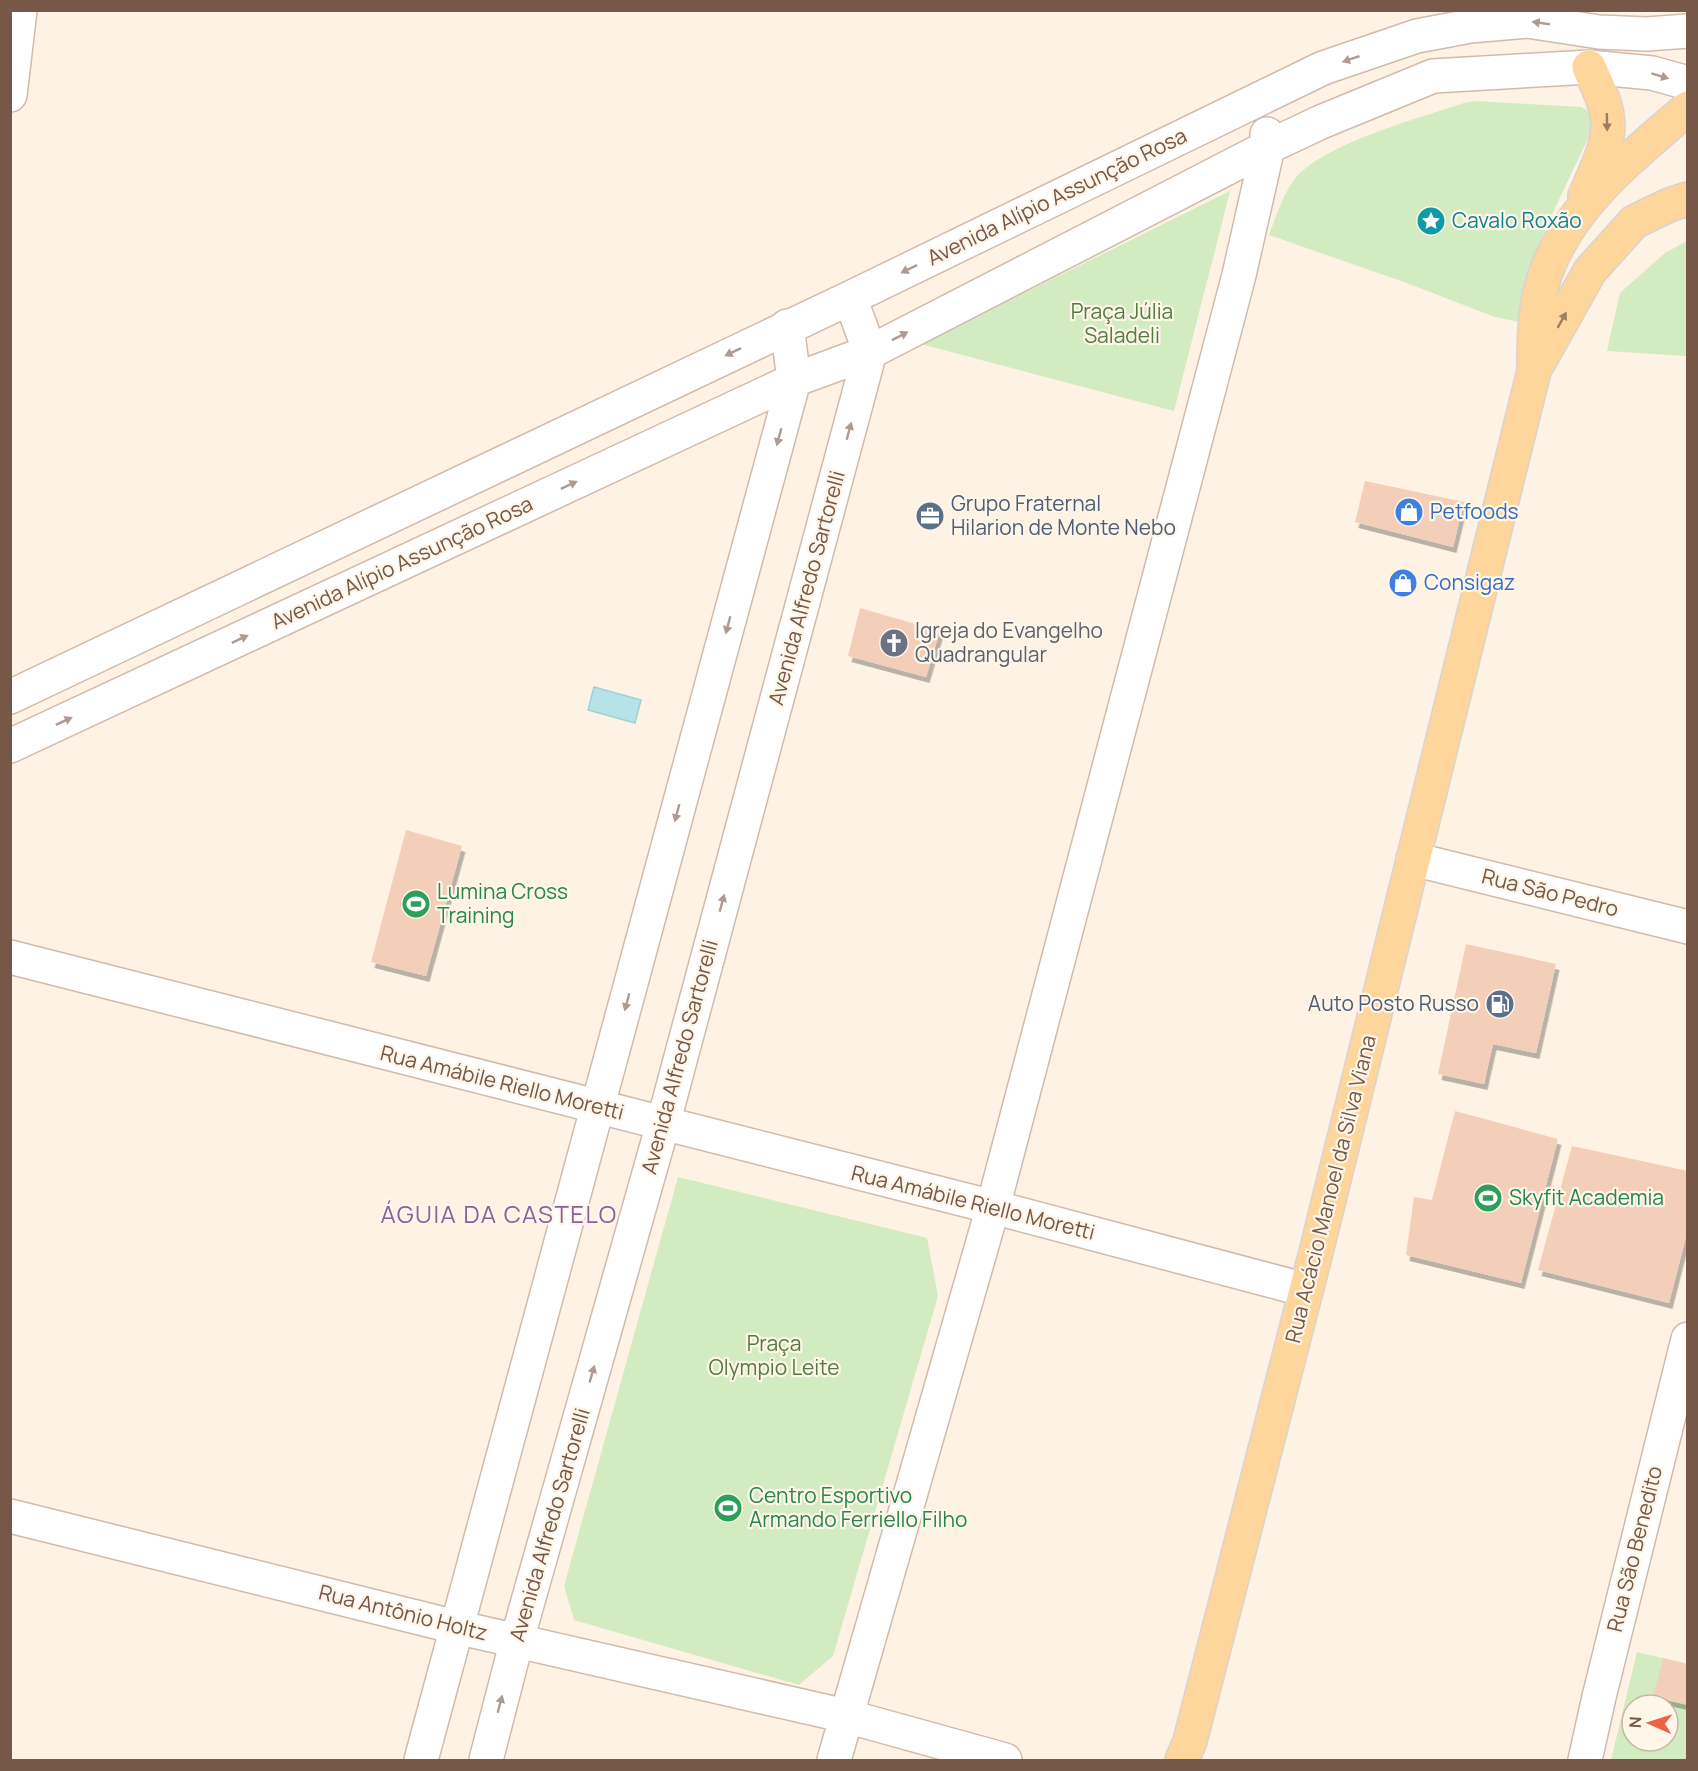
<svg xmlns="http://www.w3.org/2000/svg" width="1698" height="1771" font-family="Manrope,sans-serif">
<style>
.green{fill:#d3ebc1;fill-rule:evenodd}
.water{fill:#b7e2e7;stroke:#9dd2d9;stroke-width:1.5}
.building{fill:#f3cfba;filter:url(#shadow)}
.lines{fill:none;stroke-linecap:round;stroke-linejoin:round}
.minor-casing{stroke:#d1bbac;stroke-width:36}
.major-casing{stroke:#dbd3cf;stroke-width:36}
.minor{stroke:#fff;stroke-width:33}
.major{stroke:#fed59a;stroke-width:33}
.oneway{fill:#ad9a91}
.oneway2{fill:#9f7d61}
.labels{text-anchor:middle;stroke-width:4.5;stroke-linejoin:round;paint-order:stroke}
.street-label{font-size:21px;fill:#765748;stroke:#fff6ea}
.culture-label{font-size:21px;fill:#0d838f;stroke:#fff6ea;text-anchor:start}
.park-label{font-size:21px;fill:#547c40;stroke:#fff6ea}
.service-label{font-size:21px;fill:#4e5e75;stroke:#fff6ea;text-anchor:start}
.shop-label{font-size:21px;fill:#366cbe;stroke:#fff6ea;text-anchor:start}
.worship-label{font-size:21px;fill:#5b616d;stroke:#fff6ea;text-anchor:start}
.leisure-label{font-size:21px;fill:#27864d;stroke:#fff6ea;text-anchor:start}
.quarter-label{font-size:24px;letter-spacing:1.5px;fill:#86639a;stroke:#fff6ea}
</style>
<defs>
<filter id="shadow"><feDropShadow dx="3.5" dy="6" stdDeviation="0" flood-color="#0004"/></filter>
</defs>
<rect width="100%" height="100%" fill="#fdf2e3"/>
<path class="green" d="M1475 101 1581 107 1587 110 1590 115 1592 130 1545 229 1538 250 1525 323 1495 317 1404 282 1269 235C1276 217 1282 196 1294 180 1321 144 1420 118 1464 103Z
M1230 191 1174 411 921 344Z
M1687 241V356L1607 351 1620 293 1665 253Z
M678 1177 927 1238 938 1296 833 1656 799 1685 574 1620 564 1586Z
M1637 1652 1687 1664V1760H1611ZM1632 1705H1668V1741H1632Z"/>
<path class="water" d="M594 687 641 700 635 723 588 710Z"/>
<path class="building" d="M1365 481 1464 502 1453 547 1355 522Z
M860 608 940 631 926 677 848 656Z
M406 830 462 846 426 976 371 962Z
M1466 944 1556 964 1536 1053 1493 1044 1484 1084 1438 1074Z
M1455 1111 1558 1139 1521 1283 1406 1255 1414 1197 1432 1200Z
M1572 1146 1688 1171V1229L1669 1303 1538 1270Z
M1663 1658 1688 1664V1705L1653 1697Z"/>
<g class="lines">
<g class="minor-casing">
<path id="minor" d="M10 95 20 10
M10 697 850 298 1323 68 1417 36 1470 26 1527 21 1599 32 1647 34 1688 31
M10 746 794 380 870 352 1268 147 1321 122 1433 76 1589 67 1652 73 1688 83
M1413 859 1688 927
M10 957 993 1207 1306 1290
M10 1516 456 1627 846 1716 1005 1760
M421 1760 794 380 787 326
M486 1760 517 1640 663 1124 870 352 850 298
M834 1760 993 1207 1239 275 1268 147 1267 134
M1585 1760 1599 1697 1688 1339"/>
</g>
<g class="major-casing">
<path id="major" d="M1585 196C1595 171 1612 142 1607 115 1605 99 1595 82 1589 67
M1536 367 1590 271 1634 222 1669 205 1688 199
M1182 1760 1190 1741 1316 1252 1534 371C1534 342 1534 314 1542 285 1563 209 1631 158 1688 108"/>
</g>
<use href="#minor" class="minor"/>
<use href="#major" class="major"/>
</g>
<defs><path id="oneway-solid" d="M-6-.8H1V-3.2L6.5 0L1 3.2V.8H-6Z" transform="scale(1.5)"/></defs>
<g class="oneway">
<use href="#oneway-solid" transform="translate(1541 23) rotate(-171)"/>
<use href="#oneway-solid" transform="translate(1351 59) rotate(161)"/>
<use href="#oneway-solid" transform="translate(1660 76) rotate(17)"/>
<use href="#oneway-solid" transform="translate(909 269) rotate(154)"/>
<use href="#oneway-solid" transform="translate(900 336) rotate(-27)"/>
<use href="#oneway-solid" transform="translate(733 352) rotate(154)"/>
<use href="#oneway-solid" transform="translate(849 431) rotate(-75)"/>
<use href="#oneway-solid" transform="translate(779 437) rotate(105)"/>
<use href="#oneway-solid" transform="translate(569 485) rotate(-25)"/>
<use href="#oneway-solid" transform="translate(728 625) rotate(105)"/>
<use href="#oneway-solid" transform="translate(240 639) rotate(-25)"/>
<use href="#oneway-solid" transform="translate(64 721) rotate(-25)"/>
<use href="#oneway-solid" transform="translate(677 813) rotate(105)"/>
<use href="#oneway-solid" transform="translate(722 903) rotate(-75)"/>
<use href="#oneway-solid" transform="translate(627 1002) rotate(105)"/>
<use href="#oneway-solid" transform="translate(592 1374) rotate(-74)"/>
<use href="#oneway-solid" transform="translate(500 1704) rotate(-75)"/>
</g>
<g class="oneway2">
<use href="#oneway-solid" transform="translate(1607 122) rotate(89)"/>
<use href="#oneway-solid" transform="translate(1562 320) rotate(-61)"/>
</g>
<defs>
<g id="sight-disc" transform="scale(1.5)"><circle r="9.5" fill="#0f9aa8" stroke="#fff6ea"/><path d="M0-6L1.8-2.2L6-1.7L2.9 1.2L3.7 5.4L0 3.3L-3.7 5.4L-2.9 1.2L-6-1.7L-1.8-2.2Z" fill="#fff"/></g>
<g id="shop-disc" transform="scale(1.5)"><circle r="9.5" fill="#3f7fe0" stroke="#fff6ea"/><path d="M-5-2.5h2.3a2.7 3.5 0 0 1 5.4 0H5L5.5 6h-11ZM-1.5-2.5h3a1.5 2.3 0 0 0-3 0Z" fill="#fff"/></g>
<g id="office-disc" transform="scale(1.5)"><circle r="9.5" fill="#5c6f8a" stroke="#fff6ea"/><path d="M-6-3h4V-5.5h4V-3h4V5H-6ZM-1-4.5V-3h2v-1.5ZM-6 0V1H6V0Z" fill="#fff"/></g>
<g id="church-disc" transform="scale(1.5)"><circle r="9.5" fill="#6b7280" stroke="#fff6ea"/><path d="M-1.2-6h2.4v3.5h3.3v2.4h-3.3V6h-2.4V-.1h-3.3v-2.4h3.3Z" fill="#fff"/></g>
<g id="stadium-disc" transform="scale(1.5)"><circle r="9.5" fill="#2e9e5b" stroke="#fff6ea"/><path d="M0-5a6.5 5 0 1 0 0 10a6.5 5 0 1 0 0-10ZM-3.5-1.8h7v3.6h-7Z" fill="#fff"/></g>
<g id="fuel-disc" transform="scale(1.5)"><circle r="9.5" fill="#5c6f8a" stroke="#fff6ea"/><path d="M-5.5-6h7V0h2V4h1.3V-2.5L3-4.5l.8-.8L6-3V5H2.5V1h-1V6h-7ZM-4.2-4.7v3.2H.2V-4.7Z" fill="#fff"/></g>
</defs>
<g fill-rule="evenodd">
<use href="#sight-disc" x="1431" y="221"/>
<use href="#shop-disc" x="1409" y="512"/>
<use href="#office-disc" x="930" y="516"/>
<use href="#shop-disc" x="1403" y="583"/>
<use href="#church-disc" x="894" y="643"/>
<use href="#stadium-disc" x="416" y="904"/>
<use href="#fuel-disc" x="1500" y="1004"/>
<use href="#stadium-disc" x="1488" y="1198"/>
<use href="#stadium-disc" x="728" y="1508"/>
</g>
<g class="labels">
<g class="street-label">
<text transform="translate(1057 197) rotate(-26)" y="7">Avenida Alípio Assunção Rosa</text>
<text transform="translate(402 563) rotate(-25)" y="7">Avenida Alípio Assunção Rosa</text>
<text transform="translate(807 588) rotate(-75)" y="7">Avenida Alfredo Sartorelli</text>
<text transform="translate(1550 893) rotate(14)" y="7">Rua São Pedro</text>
<text transform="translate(680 1057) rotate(-75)" y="7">Avenida Alfredo Sartorelli</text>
<text transform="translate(502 1083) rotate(14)" y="7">Rua Amábile Riello Moretti</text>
<text transform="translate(1331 1189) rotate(-76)" y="7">Rua Acácio Manoel da Silva Viana</text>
<text transform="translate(973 1203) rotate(14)" y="7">Rua Amábile Riello Moretti</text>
<text transform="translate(550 1525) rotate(-74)" y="7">Avenida Alfredo Sartorelli</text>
<text transform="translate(1635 1549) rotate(-76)" y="7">Rua São Benedito</text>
<text transform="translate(403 1613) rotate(14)" y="7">Rua Antônio Holtz</text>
</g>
<g class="culture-label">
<text x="1452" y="228">Cavalo Roxão</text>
</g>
<g class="park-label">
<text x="1122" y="319">Praça Júlia<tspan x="1122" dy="24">Saladeli</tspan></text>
<text x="774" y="1351">Praça<tspan x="774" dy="24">Olympio Leite</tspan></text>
</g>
<g class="service-label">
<text x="951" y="511">Grupo Fraternal<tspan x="951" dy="24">Hilarion de Monte Nebo</tspan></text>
<text x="1479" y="1011" text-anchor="end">Auto Posto Russo</text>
</g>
<g class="shop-label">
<text x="1430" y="519">Petfoods</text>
<text x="1424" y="590">Consigaz</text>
</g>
<g class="worship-label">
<text x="915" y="638">Igreja do Evangelho<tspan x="915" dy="24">Quadrangular</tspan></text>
</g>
<g class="leisure-label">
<text x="437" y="899">Lumina Cross<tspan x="437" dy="24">Training</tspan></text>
<text x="1509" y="1205">Skyfit Academia</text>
<text x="749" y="1503">Centro Esportivo<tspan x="749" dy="24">Armando Ferriello Filho</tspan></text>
</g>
<g class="quarter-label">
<text x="499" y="1223">ÁGUIA DA CASTELO</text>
</g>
</g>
<rect width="1698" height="1771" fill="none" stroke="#765748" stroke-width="24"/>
<g transform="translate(1650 1723) rotate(273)"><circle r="28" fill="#fff6ea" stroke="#c8b6a9" stroke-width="1.5"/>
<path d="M0-4.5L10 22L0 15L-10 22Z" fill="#eb6444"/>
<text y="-9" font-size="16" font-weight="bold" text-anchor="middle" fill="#765748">N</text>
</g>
</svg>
